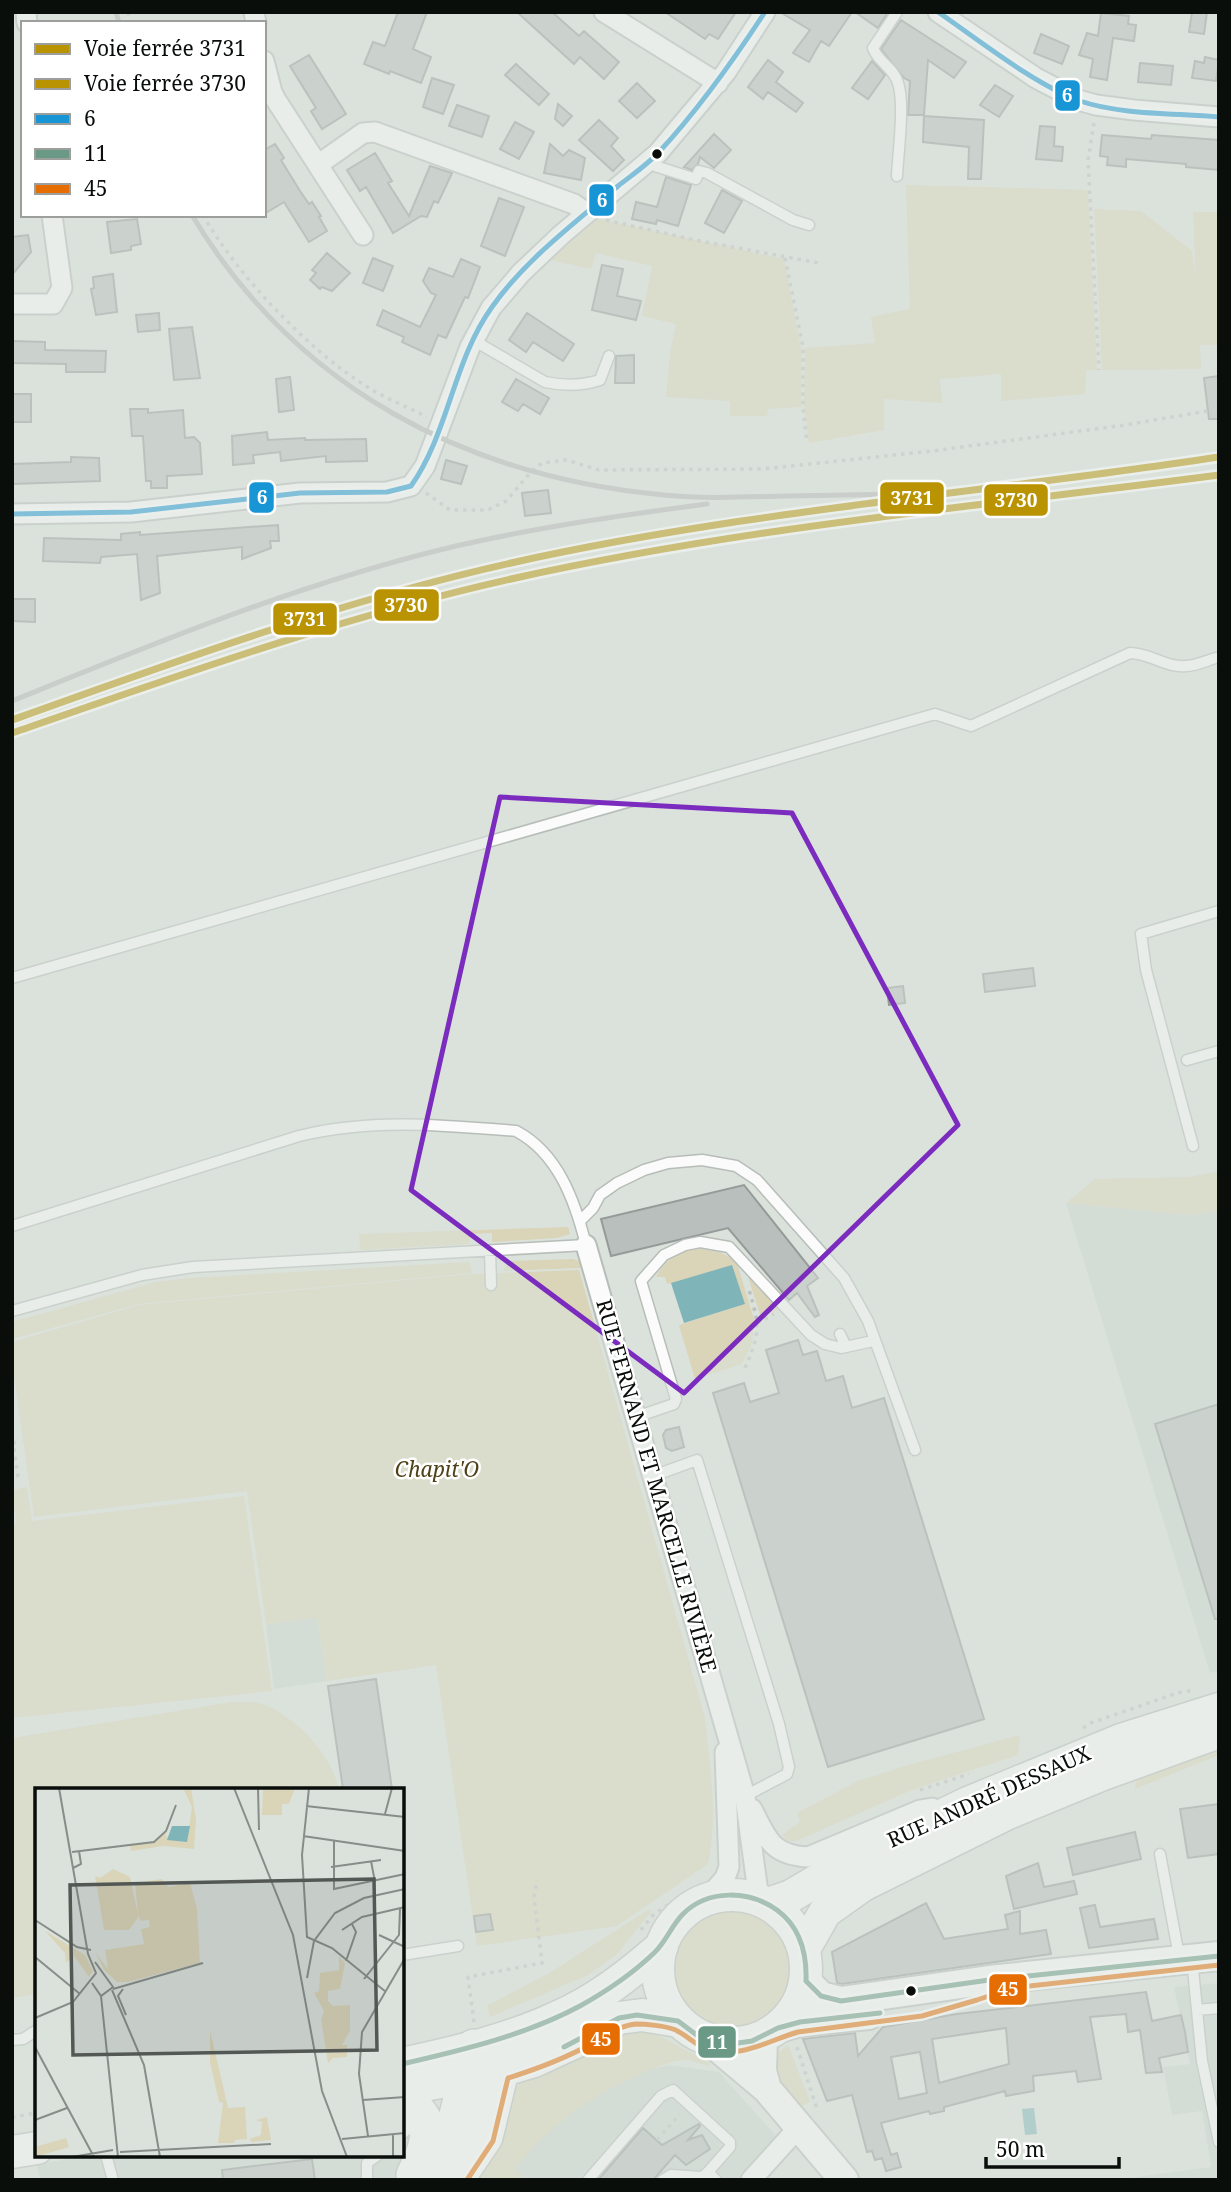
<svg xmlns="http://www.w3.org/2000/svg" width="1231" height="2192" font-family="'Noto Serif',serif">
<style>
.built{fill:#cbd8cc}
.green{fill:#dad4b8}
.water{fill:#7fb4b8}
.building{fill:#b9bfbc;stroke:#959b98;stroke-width:2;fill-rule:evenodd}
.lines{fill:none;stroke-linecap:round;stroke-linejoin:round}
.lane-casing{stroke:#b7bdb8;stroke-width:13}
.street-casing{stroke:#b7bdb8;stroke-width:23}
.secondary-casing{stroke:#b7bdb8;stroke-width:32}
.primary-casing{stroke:#b7bdb8;stroke-width:35}
.highway-casing{stroke:#b7bdb8;stroke-width:38}
.path{stroke:#bec2bf;stroke-width:3.5;stroke-dasharray:3.5 5;stroke-linecap:butt}
.lane{stroke:#fafbfa;stroke-width:10}
.street{stroke:#fafbfa;stroke-width:19}
.secondary{stroke:#fafbfa;stroke-width:28}
.primary{stroke:#fafbfa;stroke-width:32}
.highway{stroke:#fafbfa;stroke-width:35}
.rail{stroke:#b4b5b4;stroke-width:5}
.bus-1-casing{stroke:#fff;stroke-width:10}
.bus-2-casing{stroke:#fff;stroke-width:10}
.bus-3-casing{stroke:#fff;stroke-width:10}
.bus-1{stroke:#1895d5;stroke-width:5}
.bus-2{stroke:#6a9a85;stroke-width:5}
.bus-3{stroke:#e66d01;stroke-width:5}
.rail-1-casing{stroke:#fff;stroke-width:12}
.rail-2-casing{stroke:#fff;stroke-width:12}
.rail-1{stroke:#b99302;stroke-width:7}
.rail-2{stroke:#b99302;stroke-width:7}
.marked{fill:none;stroke:#7b2cbf;stroke-width:5;stroke-linejoin:round}
.bus-dot{fill:#0a0e0b;stroke:#fff;stroke-width:2.5}
.labels{text-anchor:middle;stroke-width:5;stroke-linejoin:round;paint-order:stroke}
.park-label{font-size:21px;font-style:italic;fill:#4f4117;stroke:#fff}
.street-label{font-size:21px;fill:#0a0e0b;stroke:#fff}
.inset-road{fill:none;stroke:#878d88;stroke-width:2}
.view{fill:#535854;fill-opacity:0.15;stroke:#535854;stroke-width:3.5}
.inset-edge{fill:none;stroke:#0a0e0b;stroke-width:3.5}
.line-badge{stroke:#fff;stroke-width:2.5}
.badge-label{font-size:19px;text-anchor:middle;font-weight:bold;fill:#fff}
</style>
<rect width="100%" height="100%" fill="#dbe2dc"/>
<path class="built" d="M1066 1203 1188 1215 1219 1211V1671L1210 1673Z
M317 1618 327 1681 274 1689 266 1624Z
M1219 1983V2180H1114L1211 2167 1202 2111 1172 2115 1163 2067 1190 2064 1174 1987Z
M670 2065 719 2072 776 2136 740 2180H500L552 2126 609 2086 646 2070Z
M403 2113 420 2127 400 2180H40L37 2164 93 2155H402Z"/>
<path class="green" d="M906 185 1088 190 1097 370H1086L1085 394 1001 401V374L940 379 942 403 884 399V430L809 443 804 406 805 348 875 343 871 317 910 309Z
M1094 209 1141 211 1192 251 1196 282 1193 212H1219V345H1200L1201 369 1102 370Z
M598 219 784 259 801 349V407L768 409 767 416H730V401L666 397 670 353 676 324 642 316 652 266 596 253 591 269 550 260Z
M1219 1171V1211L1188 1215 1066 1203 1095 1179 1189 1177Z
M568 1227 570 1234 557 1238 492 1242V1233L470 1234 469 1244 360 1250 359 1234Z
M696 1248 719 1252 736 1260 754 1319 752 1343 742 1364 695 1379 679 1325 744 1304 671 1283 667 1284 665 1277H656C666 1259 677 1252 696 1248Z
M573 1259 579 1261 581 1268 503 1271 508 1261Z
M469 1262 472 1273 139 1304 12 1339V1322L156 1282 191 1278Z
M579 1270 705 1718C710 1765 718 1817 708 1864L617 1926 477 1946 436 1665 327 1681 317 1618 266 1624 247 1491 34 1517 12 1362V1342L139 1305 471 1274Z
M746 1270 779 1309 761 1318Z
M27 1487 32 1521 244 1496 272 1691 12 1718V1524L16 1523 12 1490Z
M232 1702C242 1703 256 1701 265 1705 298 1719 331 1754 339 1789L37 1790V1994L12 1998V1738Z
M1020 1735 1018 1755 914 1789 796 1841H788L782 1835 800 1822 797 1813 858 1781 905 1766Z
M1219 1746V1755L1135 1789 1137 1775Z
M671 1968a61 61 0 1 1 122 0a61 61 0 1 1-122 0Z
M649 1909 651 1912 617 1954 588 1975 490 2017 487 2006 551 1972Z
M642 2031 654 2033 710 2063 708 2066C702 2064 694 2061 687 2060 674 2060 662 2065 650 2070 598 2091 550 2124 515 2169L526 2180H477L488 2166 501 2136 513 2091 523 2081 560 2066 628 2033Z
M788 2045 810 2101 798 2109 784 2093 770 2061 773 2056Z"/>
<path class="water" d="M732 1265 745 1304 684 1323 671 1283Z
M1034 2108 1037 2134 1025 2135 1022 2109Z"/>
<path class="building" d="M398 12H427L413 49 431 57 421 83 390 71 389 74 364 64 373 42 385 46Z
M517 12H552L579 36 584 31 619 62 604 79 580 57 574 64Z
M665 12H736L718 39 709 34 705 39Z
M780 12H852L829 46 821 41 809 62 793 53 810 30Z
M855 12H888L878 28Z
M1192 12H1207L1204 34 1189 32Z
M1101 13 1129 16 1128 24 1136 25 1134 41 1113 38 1107 80 1090 77 1093 59 1079 55 1087 33 1098 36Z
M901 20 966 62 954 78 928 60 924 115H908L910 81 904 78 881 49Z
M1041 34 1069 46 1062 64 1034 53Z
M309 55 346 114 322 129 311 111 316 108 290 66Z
M1205 57 1219 60 1216 81 1192 78 1195 61 1204 63Z
M768 60 783 72 776 82 803 103 796 112 768 92 763 99 748 87Z
M872 61 885 75 868 99 852 88Z
M1140 63 1173 66 1171 85 1138 82Z
M516 64 549 94 539 105 505 75Z
M432 78 454 85 443 114 423 107Z
M637 83 655 101 637 118 619 101Z
M995 85 1013 96 999 117 980 105Z
M558 104 572 116 563 126 555 119Z
M457 105 489 116 482 137 449 126Z
M924 116 984 120 981 179H968L969 147 923 142Z
M599 120 618 138 611 146 624 160 613 171 579 140Z
M515 122 534 132 519 159 500 149Z
M1040 126 1055 127 1054 146 1063 147 1062 161 1036 159Z
M714 134 731 150 714 168 700 157 698 164 692 170 684 167Z
M1102 135 1151 139 1152 135 1219 140V170L1186 167V164L1126 159V167L1107 165 1108 157 1100 156Z
M275 144 284 158 281 160 300 191 309 204 312 202 321 216 319 217 327 231 309 242 284 202 264 214V150Z
M550 144 563 156 569 150 585 158 581 180 544 173Z
M375 153 392 181 388 183 409 216 430 166 452 173 438 203 434 201 427 217 421 216 393 233 366 187 360 191 347 170Z
M666 177 691 185 678 226 657 220 656 224 632 219 636 202 657 207Z
M722 190 742 201 724 233 705 223Z
M499 198 524 207 505 256 481 246Z
M137 219 141 244 131 246V250L111 253 107 222Z
M28 235 31 252 12 275V237Z
M327 253 350 273 332 291 322 287 320 289 310 280 316 273 312 270Z
M373 258 393 266 383 291 363 283Z
M461 259 480 267 468 298 465 297 446 338 438 335 430 355 402 342 404 337 377 325 383 310 420 327 436 295 431 293 423 281 429 268 453 277Z
M602 265 623 269 617 296 641 301 636 320 592 310Z
M113 274 117 312 96 315 91 289 94 288 93 277Z
M159 313 160 330 138 332 136 315Z
M527 313 574 344 563 361 533 342 526 352 509 340Z
M192 327 200 378 174 380 169 329Z
M12 341 45 342V350L106 351 105 372H66V364L12 363Z
M634 355V383H615L616 356Z
M1219 376V419H1209L1204 378Z
M290 377 294 410 279 412 276 379Z
M516 379 549 398 540 414 523 404 518 411 502 402Z
M12 394H31V422H12Z
M130 409H148V413L183 410 185 438 194 437 200 443 202 474 167 476V488H151V481H146L143 436H132Z
M267 432 268 440 305 438V440L366 439 367 461 326 462V456L281 461 280 452 253 455 254 463 233 465 232 436Z
M71 457 99 458 100 481 12 484V464L71 462Z
M446 460 467 466 461 484 441 479Z
M548 490 551 513 525 516 522 493Z
M278 525 279 541H270L271 548 242 559V547L157 556 160 593 141 600 137 554 101 557 100 563 43 561 44 538 121 540V534L140 532V535Z
M12 599H35V622L12 621Z
M1033 968 1035 986 985 992 983 974Z
M903 986 905 1003 889 1005 887 988Z
M744 1185 818 1278 807 1286 819 1315 815 1317 797 1293 789 1300 728 1228 611 1256 601 1219Z
M798 1340 803 1355 817 1351 826 1381 843 1376 852 1408 884 1398 984 1719 828 1767 713 1393 744 1383 750 1402 779 1393 766 1350Z
M1219 1404V1619H1215L1155 1424Z
M679 1427 684 1447 672 1451 666 1448 663 1435 666 1430Z
M376 1679 392 1789H343L328 1686Z
M1219 1804V1854L1188 1858 1180 1809Z
M1135 1832 1141 1859 1073 1875 1067 1848Z
M1038 1863 1044 1887 1074 1881 1077 1894 1014 1909 1006 1876Z
M926 1903 944 1939 1008 1929 1005 1915 1020 1911V1934L1046 1930 1051 1954 842 1984 837 1983 832 1952Z
M1095 1905 1100 1927 1154 1919 1158 1939 1089 1948 1080 1908Z
M490 1914 493 1930 476 1932 474 1916Z
M1146 1992 1152 2021 1181 2015 1185 2032 1188 2052 1159 2058 1162 2072 1146 2073 1140 2030 1128 2032 1126 2014 1090 2017 1101 2079 1078 2082 1076 2071 1033 2076 1034 2091 1006 2096 1005 2091 944 2107V2111L930 2114 929 2111 881 2123 891 2155 897 2153 901 2167 886 2171 882 2158 875 2160 872 2151 867 2152 852 2095 827 2101 803 2039 855 2033 858 2056 883 2027 957 2014ZM1006 2028 1009 2064 939 2083 932 2039ZM920 2052 927 2093 899 2099 891 2057Z
M699 2124 700 2126 688 2140 702 2135 710 2149 686 2165 675 2155 653 2180H598L643 2128 662 2145Z
M312 2159 315 2180H223L222 2170Z"/>
<g class="lines">
<g class="lane-casing">
<path id="lane" d="M897 12 873 48C877 61 894 68 898 83 905 104 898 153 897 176
M649 161 655 166 696 179 699 171 707 173 793 220 809 225
M473 340 545 382C564 386 582 386 600 380L609 356
M12 978 935 714 971 726 1130 653C1150 653 1166 668 1186 666 1196 666 1208 660 1219 657
M1187 1060 1219 1051
M1193 1146 1146 970 1141 934 1219 911
M580 1221 593 1208 600 1195 617 1183 644 1170 668 1163 702 1160 736 1166 757 1180 844 1278 868 1321 915 1450
M12 1226 299 1136C372 1118 442 1125 516 1131 558 1153 575 1201 586 1245L193 1267 142 1275 12 1311
M490 1251 491 1285
M840 1334 846 1347
M636 1417 674 1404 676 1399 641 1281 664 1255 685 1245 700 1242 729 1247 811 1335 825 1344 841 1348 873 1341
M653 1476 697 1460 779 1724 789 1767 787 1774 745 1796
M1160 1854 1179 1956
M402 1955 458 1946
M1192 1959 1202 2061 1219 2142
M1197 2010 1219 2008
M12 2040 23 2039 37 2030
M402 2134 418 2120
M106 2155 113 2180
M708 2172 716 2180
M367 2180V2163L378 2155
M588 2180 661 2096 673 2090 730 2142V2147L708 2172 699 2180
M663 2180 671 2175 701 2177"/>
</g>
<g class="street-casing">
<path id="street" d="M26 12 27 23
M254 12 256 23
M604 12 718 83
M938 12 1036 78 1078 100 1096 105 1134 110 1219 117
M264 61 272 92 276 100 363 235
M319 164 363 133 375 132 574 204 587 213
M12 304H53L62 288 52 215
M12 514 131 512 300 493 387 492 411 486 425 466 470 347 491 308 521 273 561 235 658 153 726 72 765 12
M586 1245 745 1796 759 1900
M752 1809C767 1838 771 1855 808 1857L920 1810 932 1808
M706 1900 725 1878 729 1867 725 1752
M751 2180 799 2127"/>
</g>
<g class="secondary-casing">
<path id="secondary" d="M806 1981 821 1996 841 2001 989 1980 1219 1956
M778 2028 800 2022 869 2015
M763 2037 762 2071 767 2089
M710 2041 767 2089 844 2180"/>
</g>
<g class="primary-casing">
<path id="primary" d="M658 1969a74 74 0 1 1 148 0a74 74 0 1 1-148 0Z
M768 1904 791 1896 861 1855 968 1803 1121 1740 1219 1709
M804 1949 825 1912 863 1885 1008 1813 1103 1774 1219 1732
M402 2064C454 2053 508 2040 556 2018 596 2001 630 1974 662 1946
M402 2089 501 2071 534 2061 588 2036 619 2018 642 2015 678 2021
M12 2152 37 2148"/>
</g>
<g class="highway-casing">
<path id="highway" d="M402 2097C437 2122 431 2141 414 2175
M422 2180 449 2147 474 2047
M456 2180 485 2137 501 2071"/>
</g>
<path class="path" d="M128 12 130 23
M1094 123 1088 160 1099 370
M203 215C237 275 310 352 369 388 387 399 408 407 427 417
M606 220 695 240 819 263
M785 258 803 347V407L807 443
M426 493 450 510H488L506 501 531 472 542 463 566 460 599 470 763 469 932 451 1125 425 1219 409
M757 1323 774 1314
M745 1368C760 1334 760 1326 749 1290
M18 1477 13 1443 21 1442
M1083 1728 1091 1723 1177 1693 1194 1690
M920 1790 969 1774
M655 1924 661 1916 657 1912
M641 1930 652 1916 691 1889
M474 2022 468 1977 542 1963 534 1896 537 1880
M797 2047 818 2112
M12 2117 37 2113
M657 2140 680 2114"/>
<use href="#lane" class="lane"/>
<use href="#street" class="street"/>
<use href="#secondary" class="secondary"/>
<use href="#primary" class="primary"/>
<use href="#highway" class="highway"/>
<path class="rail" d="M116 12 119 23
M192 215C296 389 467 477 664 495 705 499 745 497 786 496 846 495 906 494 966 493
M12 701C158 642 303 582 456 546 539 527 623 515 707 504"/>
<g class="bus-1-casing">
<path id="bus-1" d="M938 12C979 40 1035 85 1080 101 1121 115 1176 113 1219 117
M12 514 131 512 300 493 387 492 411 486C449 432 453 361 492 307 525 260 575 223 618 186 632 175 647 165 659 152 699 109 733 61 765 12"/>
</g>
<g class="bus-2-casing">
<path id="bus-2" d="M564 2047 619 2018 637 2015 678 2021 698 2036 710 2041 731 2044 752 2041 778 2028 800 2022 880 2013
M402 2064C463 2050 526 2035 580 2006 607 1991 632 1974 654 1953 666 1942 671 1926 683 1914 708 1889 749 1890 777 1910 800 1927 807 1954 806 1981L821 1996 841 2001 989 1980 1219 1956"/>
</g>
<g class="bus-3-casing">
<path id="bus-3" d="M467 2180 493 2141 508 2078C537 2069 566 2058 593 2043 607 2036 620 2025 636 2024 647 2024 664 2026 673 2029 685 2033 693 2044 705 2048 741 2060 766 2041 798 2032L922 2016 977 2000 1012 1988 1219 1965"/>
</g>
<use href="#bus-1" class="bus-1"/>
<use href="#bus-2" class="bus-2"/>
<use href="#bus-3" class="bus-3"/>
<g class="rail-1-casing">
<path id="rail-1" d="M12 720C176 661 341 601 511 563 744 511 983 493 1219 457"/>
</g>
<g class="rail-2-casing">
<path id="rail-2" d="M12 733C177 676 341 617 511 579 744 527 983 506 1219 475"/>
</g>
<use href="#rail-1" class="rail-1"/>
<use href="#rail-2" class="rail-2"/>
</g>
<path d="M0 0H1231V2192H0ZM500 797 792 813 958 1125 684 1393 411 1190Z" fill="#dbe2dc" fill-opacity=".55" fill-rule="evenodd"/>
<path class="marked" d="M500 797 792 813 958 1125 684 1393 411 1190Z"/>
<g class="bus-dot">
<circle cx="657" cy="154" r="6"/>
<circle cx="911" cy="1991" r="6"/>
</g>
<g class="labels">
<g class="park-label">
<text x="437" y="1477">Chapit'O</text>
</g>
<g class="street-label">
<text transform="translate(656 1486) rotate(74)" y="7">RUE FERNAND ET MARCELLE RIVIÈRE</text>
<text transform="translate(989 1797) rotate(-24)" y="7">RUE ANDRÉ DESSAUX</text>
</g>
</g>
<g transform="translate(35 1788)">
<rect width="369" height="369" fill="#dbe2dc"/>
<path d="M148 0H156L161 32 159 61 128 58 96 63 95 57 121 54 135 37 130 48 152 54 157 19ZM228 0H260L254 16H247V27H227ZM78 81 95 89 103 126 100 95 127 91 133 99 155 95 162 121 165 175 93 194H82L69 182 60 164 73 181 70 162 109 156 106 141 115 139 114 132 105 133 104 128 94 142H69L60 88 65 90ZM10 143 50 167 58 183 54 189 39 168 31 175 30 165ZM304 168 310 175 305 201 293 203V213L298 218 315 217V243L307 257H312V269L298 270 293 275 286 231 289 223 279 205 284 203 285 185 304 182ZM175 242 193 320 210 319 212 351 200 352 199 355H183L188 315 184 314 175 274ZM232 329 236 352 216 354 215 351 226 347 227 334 221 332ZM31 350 34 359 0 369V359Z" fill="#dad4b8"/>
<path d="M137 38H155L152 54 132 52Z" fill="#7fb4b8"/>
<path class="inset-road" d="M199 0 258 147 287 303 312 369M223 0 224 42M274 0 267 67 272 149 297 160 351 204M271 18 370 29M350 26 357 0M268 48 370 63M299 52V101L370 86M37 64 119 54 131 43 141 17M336 73 340 94M296 79 346 72M38 80 46 76 44 63M0 132 42 159 56 162M307 142 327 129 370 119M344 147 370 159M0 169 45 206M311 173 321 144 317 136M272 190 279 153 300 125 329 110 370 101M329 191 364 147 365 121M57 195 66 208 78 199 60 174M78 201 168 175M88 201 83 208 91 227M77 202 109 277 125 369M66 208 83 369M0 230 38 214 61 185 53 166 24 0M0 259 59 369M328 312 370 309M0 332 32 320M358 347V369M333 348 324 286 327 244 370 170M307 351 370 345M85 364 236 356M37 369 78 362"/>
<path class="view" d="M339 91 342 262 38 267 35 97Z"/>
<rect width="369" height="369" class="inset-edge"/>
</g>
<g class="line-badge">
<rect x="1054" y="79" width="27" height="33" rx="7" fill="#1895d5"/>
<rect x="588" y="183" width="27" height="34" rx="7" fill="#1895d5"/>
<rect x="248" y="481" width="27" height="33" rx="7" fill="#1895d5"/>
<rect x="879" y="481" width="66" height="34" rx="7" fill="#b99302"/>
<rect x="983" y="483" width="66" height="34" rx="7" fill="#b99302"/>
<rect x="373" y="588" width="67" height="34" rx="7" fill="#b99302"/>
<rect x="272" y="602" width="66" height="34" rx="7" fill="#b99302"/>
<rect x="988" y="1973" width="40" height="33" rx="7" fill="#e66d01"/>
<rect x="581" y="2022" width="40" height="34" rx="7" fill="#e66d01"/>
<rect x="697" y="2025" width="40" height="34" rx="7" fill="#6a9a85"/>
</g>
<g class="badge-label">
<text x="1067" y="102">6</text>
<text x="602" y="207">6</text>
<text x="262" y="504">6</text>
<text x="912" y="505">3731</text>
<text x="1016" y="507">3730</text>
<text x="406" y="612">3730</text>
<text x="305" y="626">3731</text>
<text x="1008" y="1996">45</text>
<text x="601" y="2046">45</text>
<text x="717" y="2049">11</text>
</g>
<rect width="1231" height="2192" fill="none" stroke="#0a0e0b" stroke-width="28"/>
<rect x="21" y="21" width="245" height="196" fill="#ffffff" stroke="#9d9f9d" stroke-width="2"/>
<rect x="35" y="44" width="35" height="10" fill="#b99302" stroke="#9d9f9d" stroke-width="2"/>
<text x="84" y="56" font-size="21" fill="#0a0e0b">Voie ferrée 3731</text>
<rect x="35" y="79" width="35" height="10" fill="#b99302" stroke="#9d9f9d" stroke-width="2"/>
<text x="84" y="91" font-size="21" fill="#0a0e0b">Voie ferrée 3730</text>
<rect x="35" y="114" width="35" height="10" fill="#1895d5" stroke="#9d9f9d" stroke-width="2"/>
<text x="84" y="126" font-size="21" fill="#0a0e0b">6</text>
<rect x="35" y="149" width="35" height="10" fill="#6a9a85" stroke="#9d9f9d" stroke-width="2"/>
<text x="84" y="161" font-size="21" fill="#0a0e0b">11</text>
<rect x="35" y="184" width="35" height="10" fill="#e66d01" stroke="#9d9f9d" stroke-width="2"/>
<text x="84" y="196" font-size="21" fill="#0a0e0b">45</text>
<path d="M986 2157v10h133v-10" fill="none" stroke="#0a0e0b" stroke-width="3.5"/>
<text x="996" y="2157" font-size="21" fill="#0a0e0b" stroke="#ffffff" stroke-width="5" paint-order="stroke">50 m</text>
</svg>
